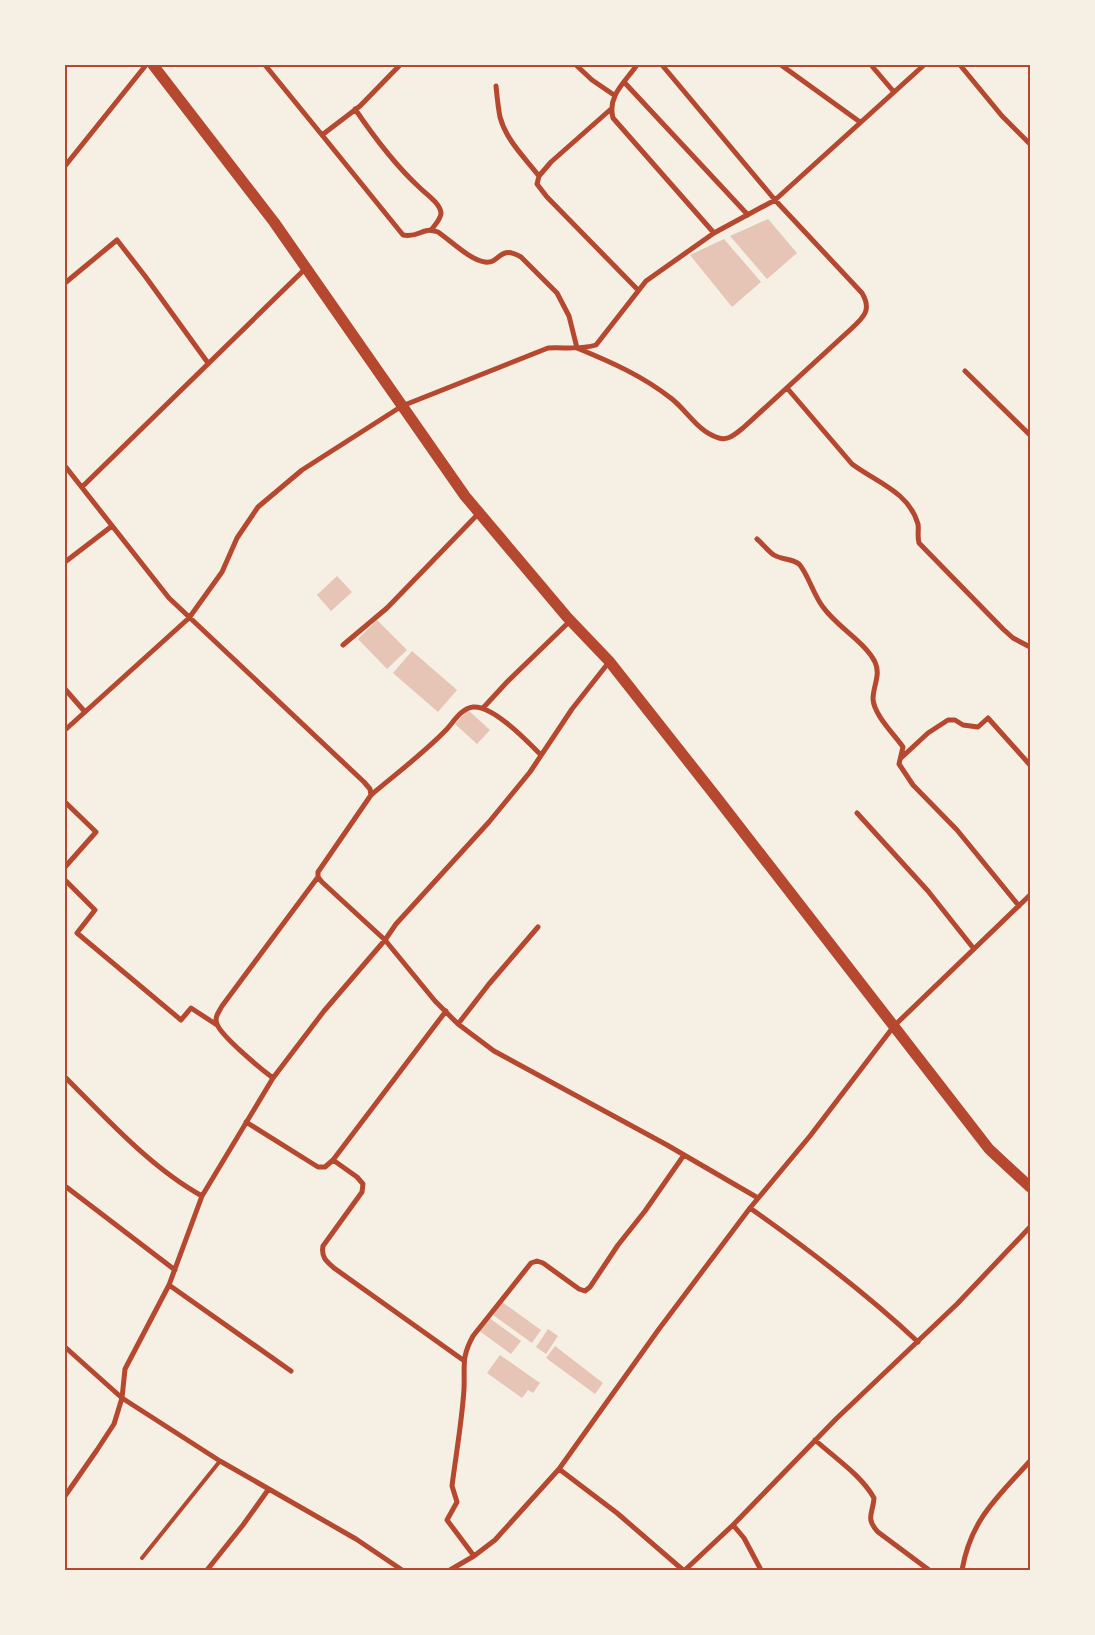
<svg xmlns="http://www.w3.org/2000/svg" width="1095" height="1635" font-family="'Alegreya Sans',sans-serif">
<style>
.building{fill:#e6c5b7}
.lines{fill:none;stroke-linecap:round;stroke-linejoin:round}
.service{stroke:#b5482f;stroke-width:4}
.minor{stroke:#b5482f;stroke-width:5}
.primary{stroke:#b5482f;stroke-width:11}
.neatline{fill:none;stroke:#b5482f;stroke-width:2}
</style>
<rect width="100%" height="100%" fill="#f6efe4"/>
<path class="building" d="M768 219 797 253 767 279 730 236Z
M724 239 761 282 732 307 690 255Z
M337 576 352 592 331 611 317 595Z
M377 620 407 650 387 669 358 639Z
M412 651 457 690 438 712 393 673Z
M468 710 490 730 477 744 455 724Z
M502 1302 541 1330 532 1343 493 1315Z
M488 1317 521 1341 511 1354 478 1330Z
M548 1329 558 1336 546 1354 536 1347Z
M555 1346 603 1383 595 1394 546 1358Z
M500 1355 540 1383 533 1393 528 1390 522 1398 487 1373Z"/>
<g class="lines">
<path class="service" d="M142 1558 220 1461"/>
<path class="minor" d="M265 65 322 135
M400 65 360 106 322 135 403 235C421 238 421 226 438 232 451 241 470 260 485 262 501 264 498 244 521 257L557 293 569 316 577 348C611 362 643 376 672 399 686 410 698 431 716 437 727 442 734 435 743 428L851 329C864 317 872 310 862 293L775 200 662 65
M576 65 592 80 614 95
M637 65C625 82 607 96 613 118L714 233
M781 65 860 122
M871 65 894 92
M960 65 1002 116 1030 144
M624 82 748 215
M496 86C497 96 498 107 500 117 506 140 525 158 539 176
M355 109C374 137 394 164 419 187 426 194 440 203 441 213 441 219 435 225 431 230
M611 109 551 162 539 176 537 184 547 197 638 290
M65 166 146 65
M65 283 117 240 145 276 208 363
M965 371 1030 435
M787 388 852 464C876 482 909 492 918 524 919 530 917 535 919 543L1003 629 1013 638 1030 647
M65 466 169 598 364 782 370 789 371 795 318 872V877L322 882 385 940 435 1001 458 1024 494 1051 667 1145 758 1198
M82 487 306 268
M757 539C763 544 768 551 774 555 782 560 791 558 799 564 807 572 814 596 823 607 837 627 864 641 875 662 881 675 873 686 873 699 874 715 894 734 903 747L899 764 913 785 957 830 1019 906
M65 562 112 526
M343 645 387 608 479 513
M65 689 85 712
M483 708 507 682 570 621
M65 730 189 618 222 572 237 538 258 507 302 470 402 406 548 348C564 347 581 350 596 345L646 281 714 233 775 200 924 65
M901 758 928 733 948 720H955L963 725 978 727 988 718 1030 765
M371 795C397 773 424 753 447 729 454 721 462 708 473 707 493 705 528 742 541 755
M65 802 96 832 65 867
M857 813 928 891 974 949
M65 880 95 910 77 933 181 1020 191 1008 217 1025
M458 1024 489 984 538 927
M65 1077C106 1118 151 1168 202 1196
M273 1078C261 1069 221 1036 217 1024 214 1017 219 1012 222 1006L318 877
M246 1122 318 1167H325L333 1160 446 1011
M333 1160 357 1177 363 1184 362 1192 323 1246C321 1257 326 1261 334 1268L463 1360
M65 1186 175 1270
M750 1208C808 1249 866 1293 918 1342
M169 1285 291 1371
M65 1347 122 1398 114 1424 97 1450 65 1496
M815 1440C835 1458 861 1475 874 1498 873 1514 865 1518 878 1532L929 1570
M559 1469 617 1513 683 1570
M733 1525 744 1538 761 1570
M474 1556 447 1520 457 1502 452 1486C456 1454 462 1421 464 1389 465 1365 461 1358 473 1336L531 1263 537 1261 543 1263 579 1289 585 1291 590 1287 618 1245 645 1211 684 1155
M207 1570 243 1525 268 1490
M402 1570 356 1539 220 1461 122 1398 125 1369 169 1285 202 1196 273 1078 324 1011 385 940 396 924 489 822 530 772 572 709 609 662
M450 1570 474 1556 495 1540 559 1469 659 1329 750 1208 810 1136 894 1026 1030 895
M685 1570 733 1525 836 1419 957 1304 1030 1227
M962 1570C971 1519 997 1498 1030 1461"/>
<path class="primary" d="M153 65 274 222 465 496 567 617 609 661 717 798 989 1149 1030 1187"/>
</g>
<rect width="1095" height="1635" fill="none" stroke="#f6efe4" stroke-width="132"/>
<rect x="66" y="66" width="963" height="1503" class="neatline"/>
</svg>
